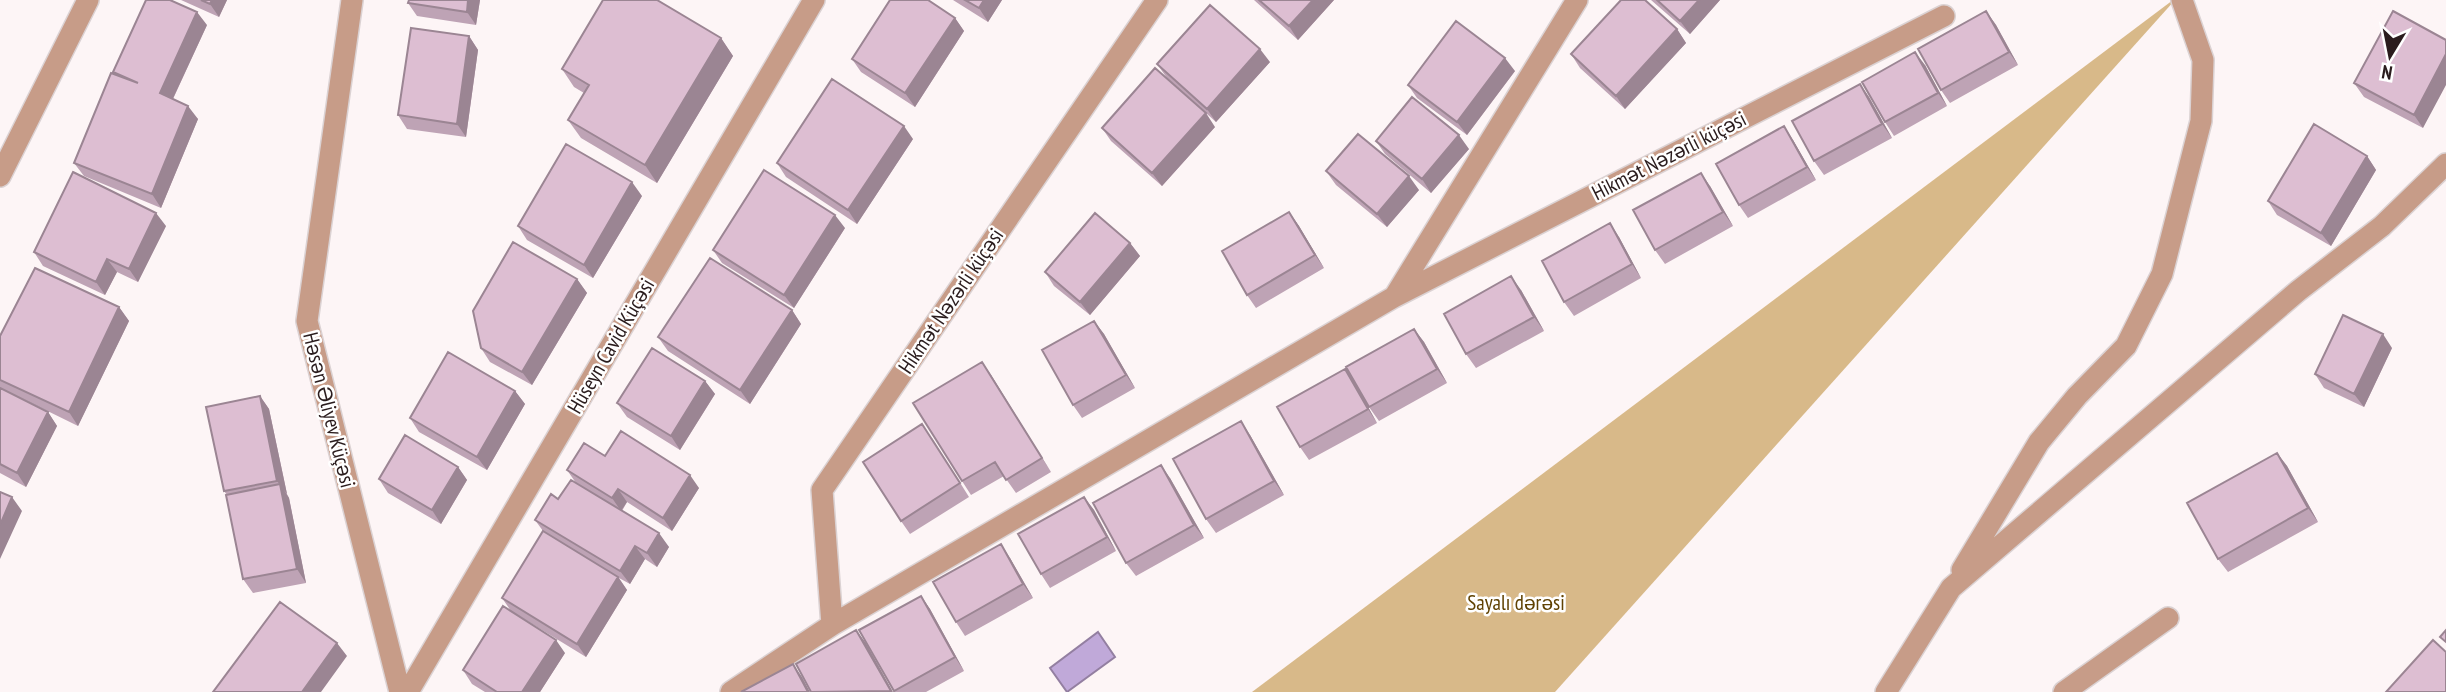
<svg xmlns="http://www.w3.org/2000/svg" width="2446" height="692" font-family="'PT Sans Narrow',sans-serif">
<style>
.forest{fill:#d8b989}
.water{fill:#c0a9d9;stroke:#937fa1;stroke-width:2}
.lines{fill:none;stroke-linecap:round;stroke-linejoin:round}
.minor-casing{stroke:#dbd2d3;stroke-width:24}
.minor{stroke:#c79c88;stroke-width:21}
.wall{fill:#bea3b5}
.shaded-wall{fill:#9b8593}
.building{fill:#ddbed2;stroke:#9b8593;stroke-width:2}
.labels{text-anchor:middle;stroke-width:5;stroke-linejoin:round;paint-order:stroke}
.street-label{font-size:21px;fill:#2a1c1d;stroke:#fff}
.park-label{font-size:21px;fill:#604203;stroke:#fff}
</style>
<rect width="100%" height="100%" fill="#fdf5f6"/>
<path class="forest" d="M2173 0H2175L1555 692H1252Z"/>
<path class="water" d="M1098 632 1115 657 1067 692 1050 668Z"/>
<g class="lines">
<g class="minor-casing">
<path id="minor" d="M352 0 307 321 400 692
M0 176 88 0
M1395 296 1577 0
M1962 570 2039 442 2077 396 2126 346 2162 274 2201 121 2203 60 2182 0
M832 625 822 490 1157 0
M408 692 814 0
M731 692 832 625 1394 297 1944 16
M1886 692 1951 588 2298 291 2382 226 2446 164
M2064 692 2168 618"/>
</g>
<use href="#minor" class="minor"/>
</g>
<path class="wall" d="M181 0H227L219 17Z
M480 0 476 25 417 16 408 3Z
M953 0H1002L988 22Z
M1254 0H1334L1298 40Z
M1651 0H1720L1690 34Z
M1986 11 1996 25 2018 65 1950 103 1941 90Z
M2393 11 2423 128 2364 97 2354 83Z
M955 18 964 31 915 107 861 72 852 59Z
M207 25 173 99 198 119 161 208 84 176 74 163 115 75 113 72Z
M1677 29 1686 43 1625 109 1580 68 1571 54Z
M469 36 478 50 466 137 407 129 398 115Z
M721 38 733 56 657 183 581 138 568 120 584 93 574 87 562 69Z
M1270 62 1216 122 1167 78 1157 64Z
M1925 65 1947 106 1894 136 1885 122Z
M1515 71 1467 135 1417 98 1408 85Z
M1860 84 1869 97 1892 138 1824 175 1814 161Z
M1215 127 1162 186 1111 141 1102 128Z
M913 139 857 224 786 177 777 163Z
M1793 140 1816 180 1748 218 1739 205Z
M1376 141 1469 149 1431 193 1385 154Z
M2367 156 2376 170 2331 246 2277 215 2268 201Z
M1326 171 1419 190 1387 227 1336 185Z
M1710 186 1733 226 1665 264 1655 250Z
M642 196 593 278 527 240 518 226Z
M1289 212 1299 226 1324 268 1256 308 1247 295Z
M166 226 138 282 117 272 105 295 43 266 34 252Z
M845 228 794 308 722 263 713 250Z
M1619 237 1641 278 1574 316 1564 302Z
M1130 243 1140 256 1090 315 1054 286 1045 272Z
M577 279 587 293 532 385 490 362 481 348Z
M1521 290 1544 331 1476 368 1466 354Z
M119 307 129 321 78 426 15 395 48 412 57 426 26 487 0 473V336Z
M792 310 801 324 750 404 668 351 658 337Z
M1094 321 1104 334 1135 388 1082 418 1073 405Z
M1414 329 1424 342 1447 383 1379 421 1369 407Z
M2392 348 2364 407 2324 388 2315 374Z
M1345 369 1354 382 1377 423 1309 460 1300 447Z
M991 375 1051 472 1016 493 1004 476 971 495 962 481Z
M705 381 715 394 680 450 627 417 617 403Z
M515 391 525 404 487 470 419 432 410 418Z
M260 396 269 409 287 494 289 498 306 583 253 593 243 579 227 495 224 491Z
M1250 435 1284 495 1216 533 1206 519Z
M932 438 969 497 910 534 901 521Z
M2277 453 2287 466 2318 522 2228 572 2218 559Z
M605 456 699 488 672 531 627 502 622 511 669 547 657 567 645 559 630 584 619 578 627 590 586 657 511 611 502 598 543 531 535 520 576 483 567 470Z
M458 467 467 480 441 524 388 493 379 479Z
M1170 478 1204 538 1136 576 1126 563Z
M1084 497 1094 510 1116 551 1050 588 1041 574Z
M1010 558 1033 598 965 636 956 622Z
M921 596 930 609 964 671 926 692H894L859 630Z
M565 653 540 692H485L472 684 463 670Z"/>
<path class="shaded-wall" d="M212 0H227L219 17 210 4Z
M468 0H480L476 25 467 12Z
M984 0H1002L988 22 979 8Z
M1313 0H1334L1298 40 1289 26Z
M1699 0H1720L1690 34 1680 21Z
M1986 11 1996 25 2018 65 2009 52Z
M197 12 207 25 169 107 160 93Z
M955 18 964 31 915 107 905 93Z
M1677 29 1686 43 1625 109 1616 96Z
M469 36 478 50 466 137 457 124Z
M721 38 733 56 657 183 645 165Z
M1260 49 1270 62 1216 122 1207 109Z
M1915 52 1925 65 1947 106 1938 93Z
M2446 54V85L2423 128 2414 115Z
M1505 58 1515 71 1467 135 1457 122Z
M1860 84 1869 97 1892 138 1882 124Z
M188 106 198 119 161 208 152 194Z
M1206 113 1215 127 1162 186 1152 173Z
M904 126 913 139 857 224 848 210Z
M1784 126 1793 140 1816 180 1807 167Z
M1459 135 1469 149 1431 193 1422 179Z
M2367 156 2376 170 2331 246 2321 233Z
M1701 173 1710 186 1733 226 1723 212Z
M1409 176 1419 190 1387 227 1377 214Z
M632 182 642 196 593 278 584 265Z
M1289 212 1299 226 1324 268 1315 255Z
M156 213 166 226 138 282 129 269Z
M835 215 845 228 794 308 784 295Z
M1610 223 1619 237 1641 278 1632 264Z
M1130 243 1140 256 1090 315 1080 302Z
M107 259 117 272 105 295 96 282Z
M1511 276 1521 290 1544 331 1534 317Z
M577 279 587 293 532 385 522 372Z
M119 307 129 321 78 426 69 412Z
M792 310 801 324 750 404 740 390Z
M1094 321 1104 334 1135 388 1126 375Z
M1414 329 1424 342 1447 383 1437 369Z
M2383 334 2392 348 2364 407 2354 394Z
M982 362 991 375 1051 472 1042 458Z
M1345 369 1354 382 1377 423 1368 409Z
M705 381 715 394 680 450 671 436Z
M515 391 525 404 487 470 477 457Z
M260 396 269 409 287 494 277 481Z
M48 412 57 426 26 487 17 473Z
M1241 421 1250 435 1284 495 1274 481Z
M2277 453 2287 466 2318 522 2308 508Z
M1161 465 1170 478 1204 538 1194 525Z
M458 467 467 480 441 524 432 510Z
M690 475 699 488 672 531 663 518Z
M280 484 289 498 306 583 297 569Z
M618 489 627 502 621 511 612 498Z
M12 497 22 511 0 559V525Z
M1084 497 1094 510 1116 551 1107 537Z
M659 533 669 547 657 567 647 553Z
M1001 544 1010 558 1033 598 1023 584Z
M635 546 645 559 630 584 620 571Z
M618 577 627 590 586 657 577 644Z
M921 596 930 609 964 671 955 657Z
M856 630 866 643 893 692 891 691Z
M556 640 565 653 540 692H522Z
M337 643 347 656 321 692H302Z
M793 664 802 677 810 692H808Z"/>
<path class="building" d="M146 0H170L197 12 160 93 188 106 152 194 74 163 111 73 138 83 113 72Z
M201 0H212L210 4Z
M409 0H468L467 12 408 3Z
M603 0H657L721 38 645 165 568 120 589 85 562 69Z
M890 0H928L955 18 905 93 852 59Z
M965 0H984L979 8Z
M1259 0H1313L1289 26Z
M1621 0H1645L1677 29 1616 96 1571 54Z
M1657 0H1699L1680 21Z
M1210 5 1260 49 1207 109 1157 64Z
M1986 11 2009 52 1941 90 1918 49Z
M2393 11 2446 40V54L2414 115 2354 83Z
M1456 21 1505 58 1457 122 1408 85Z
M411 28 469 36 457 124 398 115Z
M1915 52 1938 93 1885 122 1862 82Z
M1155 68 1206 113 1152 173 1102 128Z
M832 79 904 126 848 210 777 163Z
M1860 84 1882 124 1814 161 1792 121Z
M1412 97 1459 135 1422 179 1376 141Z
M2314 124 2367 156 2321 233 2268 201Z
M1784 126 1807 167 1739 205 1716 164Z
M1358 134 1409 176 1377 214 1326 171Z
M566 144 632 182 584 265 518 226Z
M764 170 835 215 784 295 713 250Z
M73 172 156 213 129 269 107 259 96 282 34 252Z
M1701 173 1723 212 1655 250 1633 210Z
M1289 212 1315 255 1247 295 1222 251Z
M1095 213 1130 243 1080 302 1045 272Z
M1610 223 1632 264 1564 302 1542 261Z
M513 242 577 279 522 372 481 348 473 311Z
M710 258 792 310 740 390 658 337Z
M35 268 119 307 69 412 0 380V336Z
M1511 276 1534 317 1466 354 1444 314Z
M2343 315 2383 334 2354 394 2315 374Z
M1094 321 1126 375 1073 405 1042 350Z
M1414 329 1437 369 1369 407 1346 367Z
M652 348 705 381 671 436 617 403Z
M448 352 515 391 477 457 410 418Z
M982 362 1042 458 1006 480 995 462 962 481 913 403Z
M1345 369 1368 409 1300 447 1277 407Z
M0 388 48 412 17 473 0 464Z
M260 396 277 481 224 491 206 407Z
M1241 421 1274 481 1206 519 1173 459Z
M922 424 960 483 901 521 863 462Z
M621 431 690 475 663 518 618 489 612 498 567 470 584 443 605 456Z
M405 435 458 467 432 510 379 479Z
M2277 453 2308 508 2218 559 2187 503Z
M1161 465 1194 525 1126 563 1093 503Z
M571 480 659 533 647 553 635 546 620 571 535 520 551 494 558 499Z
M280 484 297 569 243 579 226 495Z
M0 492 12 497 0 525Z
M1084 497 1107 537 1041 574 1018 534Z
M543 531 618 577 577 644 502 598Z
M1001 544 1023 584 956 622 933 582Z
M921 596 955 657 894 691 859 630Z
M280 602 337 643 302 692H213Z
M503 606 556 640 522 692H497L463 670Z
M856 630 891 691 811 692 796 664Z
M2446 630V642L2440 637Z
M2433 640 2446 652V692H2386Z
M793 664 808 692H741Z"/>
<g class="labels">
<g class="street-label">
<text transform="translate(1669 156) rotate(-27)" y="7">Hikmət Nəzərli küçəsi</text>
<text transform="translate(951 301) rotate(-56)" y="7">Hikmət Nəzərli küçəsi</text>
<text transform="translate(611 346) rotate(-60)" y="7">Hüseyn Cavid Küçəsi</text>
<text transform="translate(329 410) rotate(76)" y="7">Həsən Əliyev Küçəsi</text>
</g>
<g class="park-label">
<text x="1516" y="610">Sayalı dərəsi</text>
</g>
</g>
<g transform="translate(2390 56) rotate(190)" stroke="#ffffff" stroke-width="5" paint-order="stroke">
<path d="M0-5L12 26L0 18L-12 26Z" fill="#2a1c1d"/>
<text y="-10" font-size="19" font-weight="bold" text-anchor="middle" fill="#2a1c1d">N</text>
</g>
</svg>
